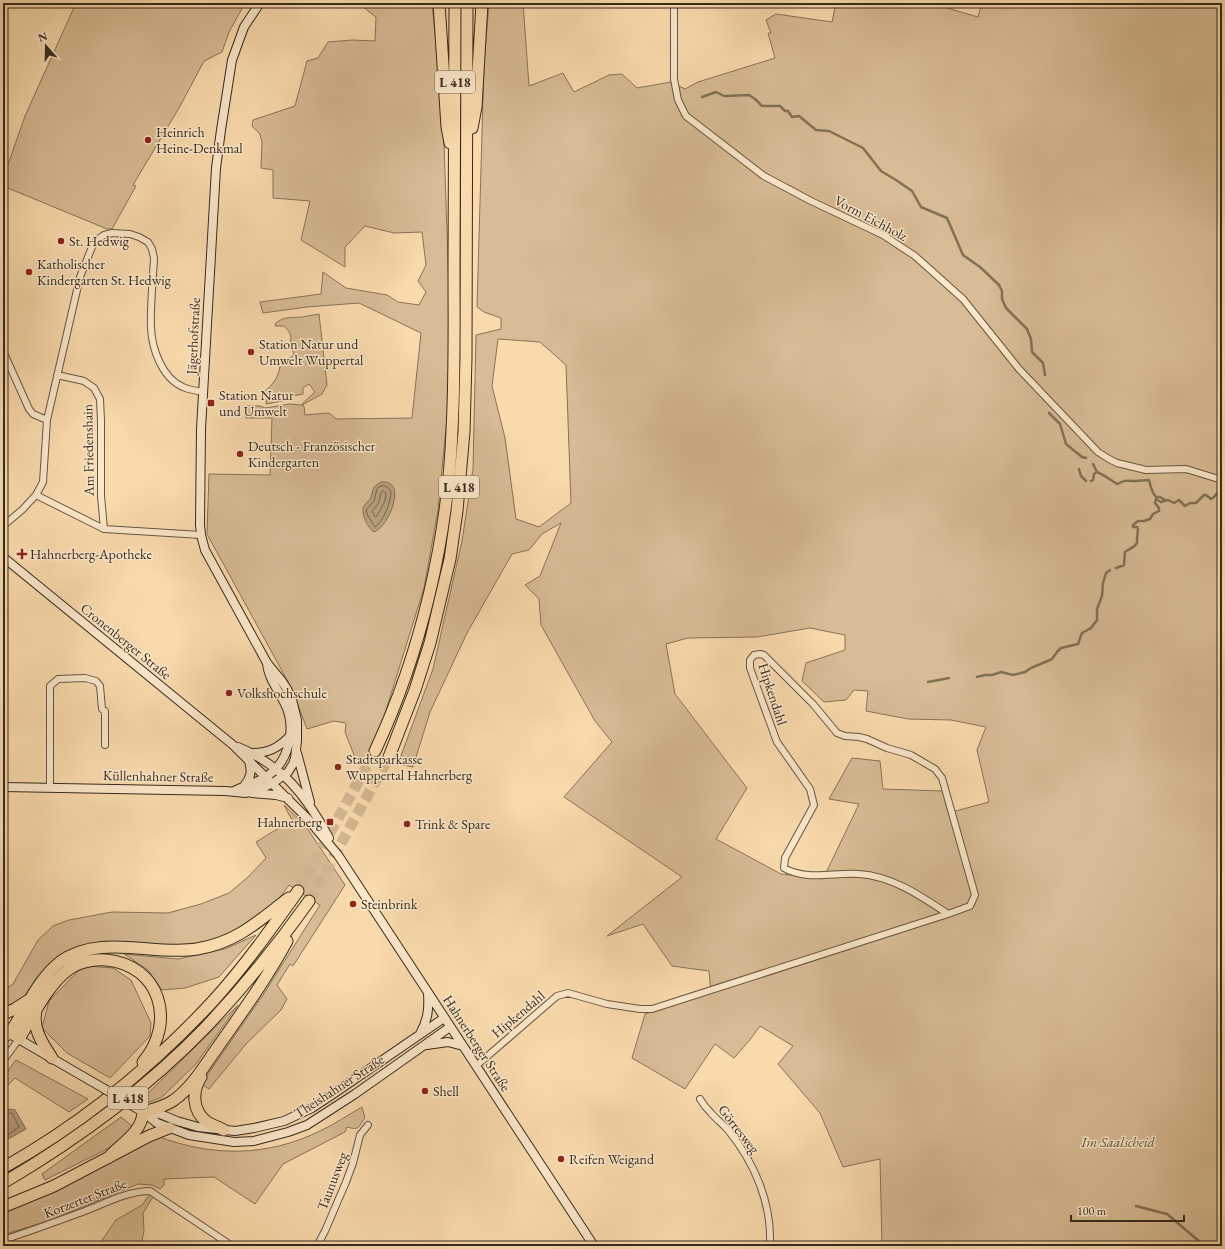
<svg xmlns="http://www.w3.org/2000/svg" width="1225" height="1249" font-family="'EB Garamond',serif">
<style>
.green{fill:#d8bc95;stroke:#877359;fill-rule:evenodd}
.water{fill:#b79e7c;stroke:#837056}
.lines{fill:none;stroke-linecap:round;stroke-linejoin:round}
.shore{stroke:#76644c;stroke-width:1}
.stream{stroke:#837056;stroke-width:2.5}
.highway-tunnel{stroke:#d2b790;stroke-width:11;stroke-dasharray:11 5.5;stroke-linecap:butt}
.street-casing{stroke:#675641;stroke-width:8}
.secondary-casing{stroke:#362a1d;stroke-width:10}
.highway-casing{stroke:#362a1d;stroke-width:13}
.street{stroke:#fbe7ca;stroke-width:6}
.secondary{stroke:#fbe7ca;stroke-width:8}
.highway{stroke:#f9daad;stroke-width:11}
.secondary-bridge-casing{stroke:#362a1d;stroke-width:10;stroke-linecap:butt}
.secondary-bridge{stroke:#fbe7ca;stroke-width:8}
.poi-dot{fill:#8f2418;stroke:#fbe7ca;stroke-width:1.5}
.labels{text-anchor:middle;stroke-width:3;stroke-linejoin:round;paint-order:stroke}
.shield{fill:#fbe7ca;stroke:#716351;stroke-width:1}
.shield-label{font-size:13px;font-weight:bold;fill:#362a1d}
.poi-label{font-size:14px;fill:#362a1d;stroke:#fbe7ca;text-anchor:start}
.street-label{font-size:14px;fill:#362a1d;stroke:#fbe7ca}
.park-label{font-size:14px;font-style:italic;fill:#5e4e3b;stroke:#fbe7ca}
</style>
<rect width="100%" height="100%" fill="#f9daad"/>
<filter id="stains"><feTurbulence type="fractalNoise" baseFrequency=".005" numOctaves="4"/><feColorMatrix values="0 0 0 0 .2 0 0 0 0 .09 0 0 0 0 .02 0 0 0 .5 -.17"/></filter>
<radialGradient id="worn" r=".72"><stop offset=".6" stop-color="#630" stop-opacity="0"/><stop offset="1" stop-color="#630" stop-opacity=".3"/></radialGradient>
<path class="green" d="M76 3H245L229 32 222 52 204 61 179 108 133 185 136 186 112 229H107L3 186V179L25 116Z
M358 3H432L443 115 450 319 448 408 438 510 424 588 369 765 356 760 345 732 346 723 334 721 307 729 292 689 207 534 209 474 270 475 272 418H246L247 406H260L265 408 290 404 301 405 315 392 309 384 303 388V394L292 396V399L266 404 267 397 263 393C273 385 281 375 280 361L287 360 294 355 292 348 290 345C292 337 291 332 284 326H275L276 323C284 316 293 318 302 317 308 316 314 315 319 314L327 385 322 394 302 405 304 406 305 415 329 413 336 419 412 418 421 333 359 303 307 307 263 313 260 302 321 294 323 272 346 288 387 295 398 302 419 305 426 292 418 281 426 265 422 232 394 233 365 226 345 247V267L301 240 310 201 273 198V170L261 168 262 142 260 134 252 126 253 120 295 106 307 61 318 58 328 42 352 40 375 41 376 17Z
M489 3H523L529 86 563 73 574 92 609 75 622 74 637 88 671 82 685 89 698 82 775 58 768 33H771L766 20 776 14 832 22 836 3H930L978 17 982 3H1222V1246H882L880 1159 843 1167 820 1113 778 1064 793 1046 760 1026 749 1041 734 1058 715 1044 685 1089 632 1058 645 1014 711 993 709 971 672 966 643 924 607 936 682 877 564 797 612 742 595 721 541 625 539 599 525 585 540 576 561 523 542 534 529 550 512 554 467 633 430 712 413 767 398 764 433 669 462 541 473 469 476 335 501 329V318L484 312 477 307 484 64ZM498 339 540 342 566 365 571 503 539 527 516 519 505 438 492 386ZM810 628 845 635V650L806 663 802 681 824 702 846 700 854 690 868 691 866 711 908 719 951 720 986 727 977 750 989 802 948 813 943 791 883 789 880 761 852 758 829 799 859 804 823 879 781 874 716 839 747 788 675 694 666 644 688 638 757 637Z
M284 805 305 825 345 885 293 966 290 964 277 985 287 999 281 1010 246 1044 209 1089 201 1084 263 995 320 905 289 885 275 904 229 936 192 946 80 948 33 986 20 1001 3 1011V991L13 984 38 940 53 926 69 920 112 912 168 913 201 904 229 893 248 877 266 858 256 842 292 820Z
M256 935 219 977 185 988 162 990 148 970 124 954 178 959 225 949Z
M89 966 113 968 131 980 151 1023 150 1036 110 1078 67 1053 42 1028 49 1001 79 970Z
M238 1005 196 1064 162 1097 147 1103 141 1100Z
M16 1060 88 1099 69 1112 15 1078 3 1090V1077Z
M362 1107 365 1118C358 1126 361 1131 347 1127L345 1132 283 1164 255 1204 214 1177 164 1179V1185L160 1189 152 1185 138 1184 51 1220 3 1235V1212L157 1136C212 1157 267 1157 320 1131 335 1124 348 1115 362 1107Z
M121 1117 133 1127 113 1146 45 1180 42 1174Z
M150 1194 153 1197 143 1213 144 1231 141 1246H98L116 1220 142 1205Z"/>
<path class="water" d="M381 482C409 479 388 528 374 532 367 527 362 516 363 507L370 499 374 487Z
M11 1109 15 1110 26 1129 3 1142V1111Z"/>
<g class="lines">
<path class="shore" d="M381 486H386L391 491C391 501 384 521 375 527L368 516 366 510 374 501 377 489Z
M383 491 386 493 385 501 377 516 375 517 372 511 378 504 381 493Z
M3 1114 12 1113 19 1127 3 1138"/>
<path class="stream" d="M702 97 716 92 724 96 749 95 755 99 762 106H780L785 111H788L792 117 799 116 816 130 829 131 863 148 881 171 896 180 912 191 921 207 947 218 963 255 980 267 999 285 1002 291V299L1006 308 1027 329 1031 339 1032 352 1043 363 1045 375
M1049 413 1060 424 1066 444 1082 457 1086 458
M1093 464 1097 472C1104 475 1111 480 1117 484 1128 479 1125 481 1136 481 1140 481 1144 480 1149 480 1151 487 1151 491 1156 497H1160L1165 500
M1079 469 1081 476 1086 481
M1091 481 1093 480 1094 474 1097 472
M1116 568 1124 565 1125 552C1129 549 1134 548 1137 543V539L1138 529 1137 527H1133V525L1138 521H1144L1150 519 1153 514 1159 511V508L1155 503 1156 499 1161 502 1168 500 1174 503 1179 500 1185 506 1190 503H1196L1204 495H1206L1211 499 1214 497 1217 493H1222
M977 677 985 675H992L1001 672 1013 675 1025 672 1031 668 1052 659 1057 652 1061 648 1078 644 1082 633 1091 628 1097 620V609L1102 596 1103 583 1106 573 1110 570
M928 682 949 678
M1136 1206 1167 1214 1200 1242 1203 1246"/>
<path class="highway-tunnel" d="M298 891 375 751
M309 901 389 757"/>
<g class="street-casing">
<path id="street" d="M674 3V79L678 100 686 116 764 176 811 201 883 235 915 256 963 299 1019 369 1098 452 1109 459 1117 463 1146 470 1186 469 1222 480
M3 11 6 3
M3 351 29 409 33 414 47 420
M57 375 84 381 94 388 100 399 101 421V496L104 529
M36 495 104 529 201 535
M3 526 22 510 36 495 43 482 47 420 80 277 92 247 97 240 104 235 112 233 130 234 139 237 148 242 152 249 154 258C153 280 150 307 151 328 152 349 162 378 183 387 189 390 197 391 204 392
M50 787V686L58 679 85 678 96 681 100 686 102 709 105 711V745
M3 1043 9 1034
M3 1061 19 1039
M476 1066 557 996 568 993 607 1004 640 1009H652L948 914C921 896 892 876 859 874 835 872 806 881 784 868L785 858 814 805 810 789 777 742 750 668V660L754 655 760 654 764 655 813 704 837 733 845 736 859 737 867 739 887 748 911 755 935 769 942 778 975 895 970 906 948 914
M700 1099C703 1104 707 1109 711 1113 716 1119 723 1124 728 1130 755 1163 772 1204 770 1246
M3 1240C31 1231 58 1221 85 1211 106 1203 128 1191 150 1191L232 1246
M317 1246 325 1231 346 1182 353 1163 360 1135 368 1125"/>
</g>
<g class="secondary-casing">
<path id="secondary" d="M3 557 233 745 308 819 338 855 594 1246
M238 747C283 766 306 795 329 838
M253 753C268 753 278 748 289 737
M297 753 310 802
M244 786C251 778 252 771 249 761
M3 787 225 791 246 793 257 790 273 783 288 772 293 764 295 758 297 741V720L292 700 287 689 281 680 267 663 205 550 201 535 200 525 201 429 216 168 221 130 232 60 244 27 260 3
M234 791C246 785 260 782 270 774 290 759 296 726 285 704 279 691 268 678 267 663
M252 793 276 795 288 798
M3 1030 103 1088
M420 1034C428 1019 429 1010 428 993
M427 1045 448 1042 463 1046
M131 1105 143 1112 157 1123 189 1135 234 1142 254 1141 288 1132 307 1125 355 1094 450 1027
M147 1112 160 1114 177 1121 198 1127 235 1131 254 1128 284 1121 312 1108 336 1092 444 1018"/>
</g>
<g class="highway-casing">
<path id="highway" d="M439 3 447 127 450 143
M472 128 476 107 482 3
M375 751C421 653 448 538 452 430 455 376 454 321 454 266 454 178 455 91 455 3
M389 757 415 690 430 643 450 559 457 511 464 432 466 358 467 3
M36 1011C32 1029 43 1044 52 1058
M3 1014 15 1009 29 1000
M9 1034C26 1010 37 980 60 962 100 933 153 956 197 949 238 942 258 921 289 898
M19 1039C32 1018 48 984 68 970 78 962 93 959 106 960 160 965 177 1022 143 1062
M201 1077C192 1091 192 1111 207 1122 212 1125 218 1127 224 1130
M108 1158C120 1144 142 1133 143 1112 153 1109 165 1107 174 1100 191 1088 203 1068 215 1051 240 1015 266 980 287 941
M3 1168C81 1124 152 1067 213 1001 244 967 271 929 298 891
M3 1183C76 1140 146 1089 205 1028 243 988 277 946 309 901
M3 1207 54 1186 149 1136 169 1128"/>
</g>
<use href="#street" class="street"/>
<use href="#secondary" class="secondary"/>
<use href="#highway" class="highway"/>
<g class="secondary-bridge-casing">
<path id="secondary-bridge" d="M103 1088 131 1105"/>
</g>
<use href="#secondary-bridge" class="secondary-bridge"/>
</g>
<g class="poi-dot">
<circle cx="148" cy="140" r="4"/>
<circle cx="61" cy="241" r="4"/>
<circle cx="29" cy="272" r="4"/>
<circle cx="251" cy="352" r="4"/>
<rect x="207" y="399" width="8" height="8" rx="2"/>
<circle cx="240" cy="454" r="4"/>
<path d="M20 548h4v4h4v4h-4v4h-4v-4h-4v-4h4z"/>
<circle cx="229" cy="693" r="4"/>
<circle cx="338" cy="767" r="4"/>
<rect x="326" y="818" width="8" height="8" rx="2"/>
<circle cx="407" cy="824" r="4"/>
<circle cx="353" cy="904" r="4"/>
<circle cx="425" cy="1091" r="4"/>
<circle cx="561" cy="1159" r="4"/>
</g>
<g class="labels">
<g class="shield">
<rect x="435" y="71" width="40" height="22" rx="3"/>
<rect x="439" y="476" width="40" height="22" rx="3"/>
<rect x="108" y="1087" width="40" height="22" rx="3"/>
</g>
<g class="shield-label">
<text x="455" y="87">L 418</text>
<text x="459" y="492">L 418</text>
<text x="128" y="1103">L 418</text>
</g>
<g class="poi-label">
<text x="156" y="137">Heinrich<tspan x="156" dy="16">Heine-Denkmal</tspan></text>
<text x="69" y="246">St. Hedwig</text>
<text x="37" y="269">Katholischer<tspan x="37" dy="16">Kindergarten St. Hedwig</tspan></text>
<text x="259" y="349">Station Natur und<tspan x="259" dy="16">Umwelt Wuppertal</tspan></text>
<text x="219" y="400">Station Natur<tspan x="219" dy="16">und Umwelt</tspan></text>
<text x="248" y="451">Deutsch - Französischer<tspan x="248" dy="16">Kindergarten</tspan></text>
<text x="30" y="559">Hahnerberg-Apotheke</text>
<text x="237" y="698">Volkshochschule</text>
<text x="346" y="764">Stadtsparkasse<tspan x="346" dy="16">Wuppertal Hahnerberg</tspan></text>
<text x="322" y="827" text-anchor="end">Hahnerberg</text>
<text x="415" y="829">Trink &amp; Spare</text>
<text x="361" y="909">Steinbrink</text>
<text x="433" y="1096">Shell</text>
<text x="569" y="1164">Reifen Weigand</text>
</g>
<g class="street-label">
<text transform="translate(871 218) rotate(28)" y="5">Vorm Eichholz</text>
<text transform="translate(193 336) rotate(-87)" y="5">Jägerhofstraße</text>
<text transform="translate(88 450) rotate(-91)" y="5">Am Friedenshain</text>
<text transform="translate(126 641) rotate(39)" y="5">Cronenberger Straße</text>
<text transform="translate(773 694) rotate(72)" y="5">Hipkendahl</text>
<text transform="translate(158 776) rotate(1)" y="5">Küllenhahner Straße</text>
<text transform="translate(518 1014) rotate(-40)" y="5">Hipkendahl</text>
<text transform="translate(477 1043) rotate(57)" y="5">Hahnerberger Straße</text>
<text transform="translate(339 1086) rotate(-33)" y="5">Theishahner Straße</text>
<text transform="translate(739 1129) rotate(52)" y="5">Görresweg</text>
<text transform="translate(332 1181) rotate(-69)" y="5">Taunusweg</text>
<text transform="translate(85 1198) rotate(-21)" y="5">Korzerter Straße</text>
</g>
<g class="park-label">
<text x="1118" y="1147">Im Saalscheid</text>
</g>
</g>
<rect width="1225" height="1249" fill="none" stroke="#f9daad" stroke-width="16"/>
<rect x="4" y="4" width="1217" height="1241" fill="none" stroke="#362a1d" stroke-width="2"/>
<rect x="8" y="8" width="1209" height="1233" fill="none" stroke="#362a1d"/>
<g transform="translate(46 46) rotate(340)" stroke="#fbe7ca" stroke-width="3" paint-order="stroke">
<path d="M0-3L7 15L0 10L-7 15Z" fill="#362a1d"/>
<text y="-6" font-size="11" font-weight="bold" text-anchor="middle" fill="#362a1d">N</text>
</g>
<path d="M1071 1215v6h113v-6" fill="none" stroke="#362a1d" stroke-width="2"/>
<text x="1077" y="1215" font-size="12" fill="#362a1d" stroke="#fbe7ca" stroke-width="3" paint-order="stroke">100 m</text>
<rect width="100%" height="100%" filter="url(#stains)"/>
<rect width="100%" height="100%" fill="url(#worn)"/>
</svg>
